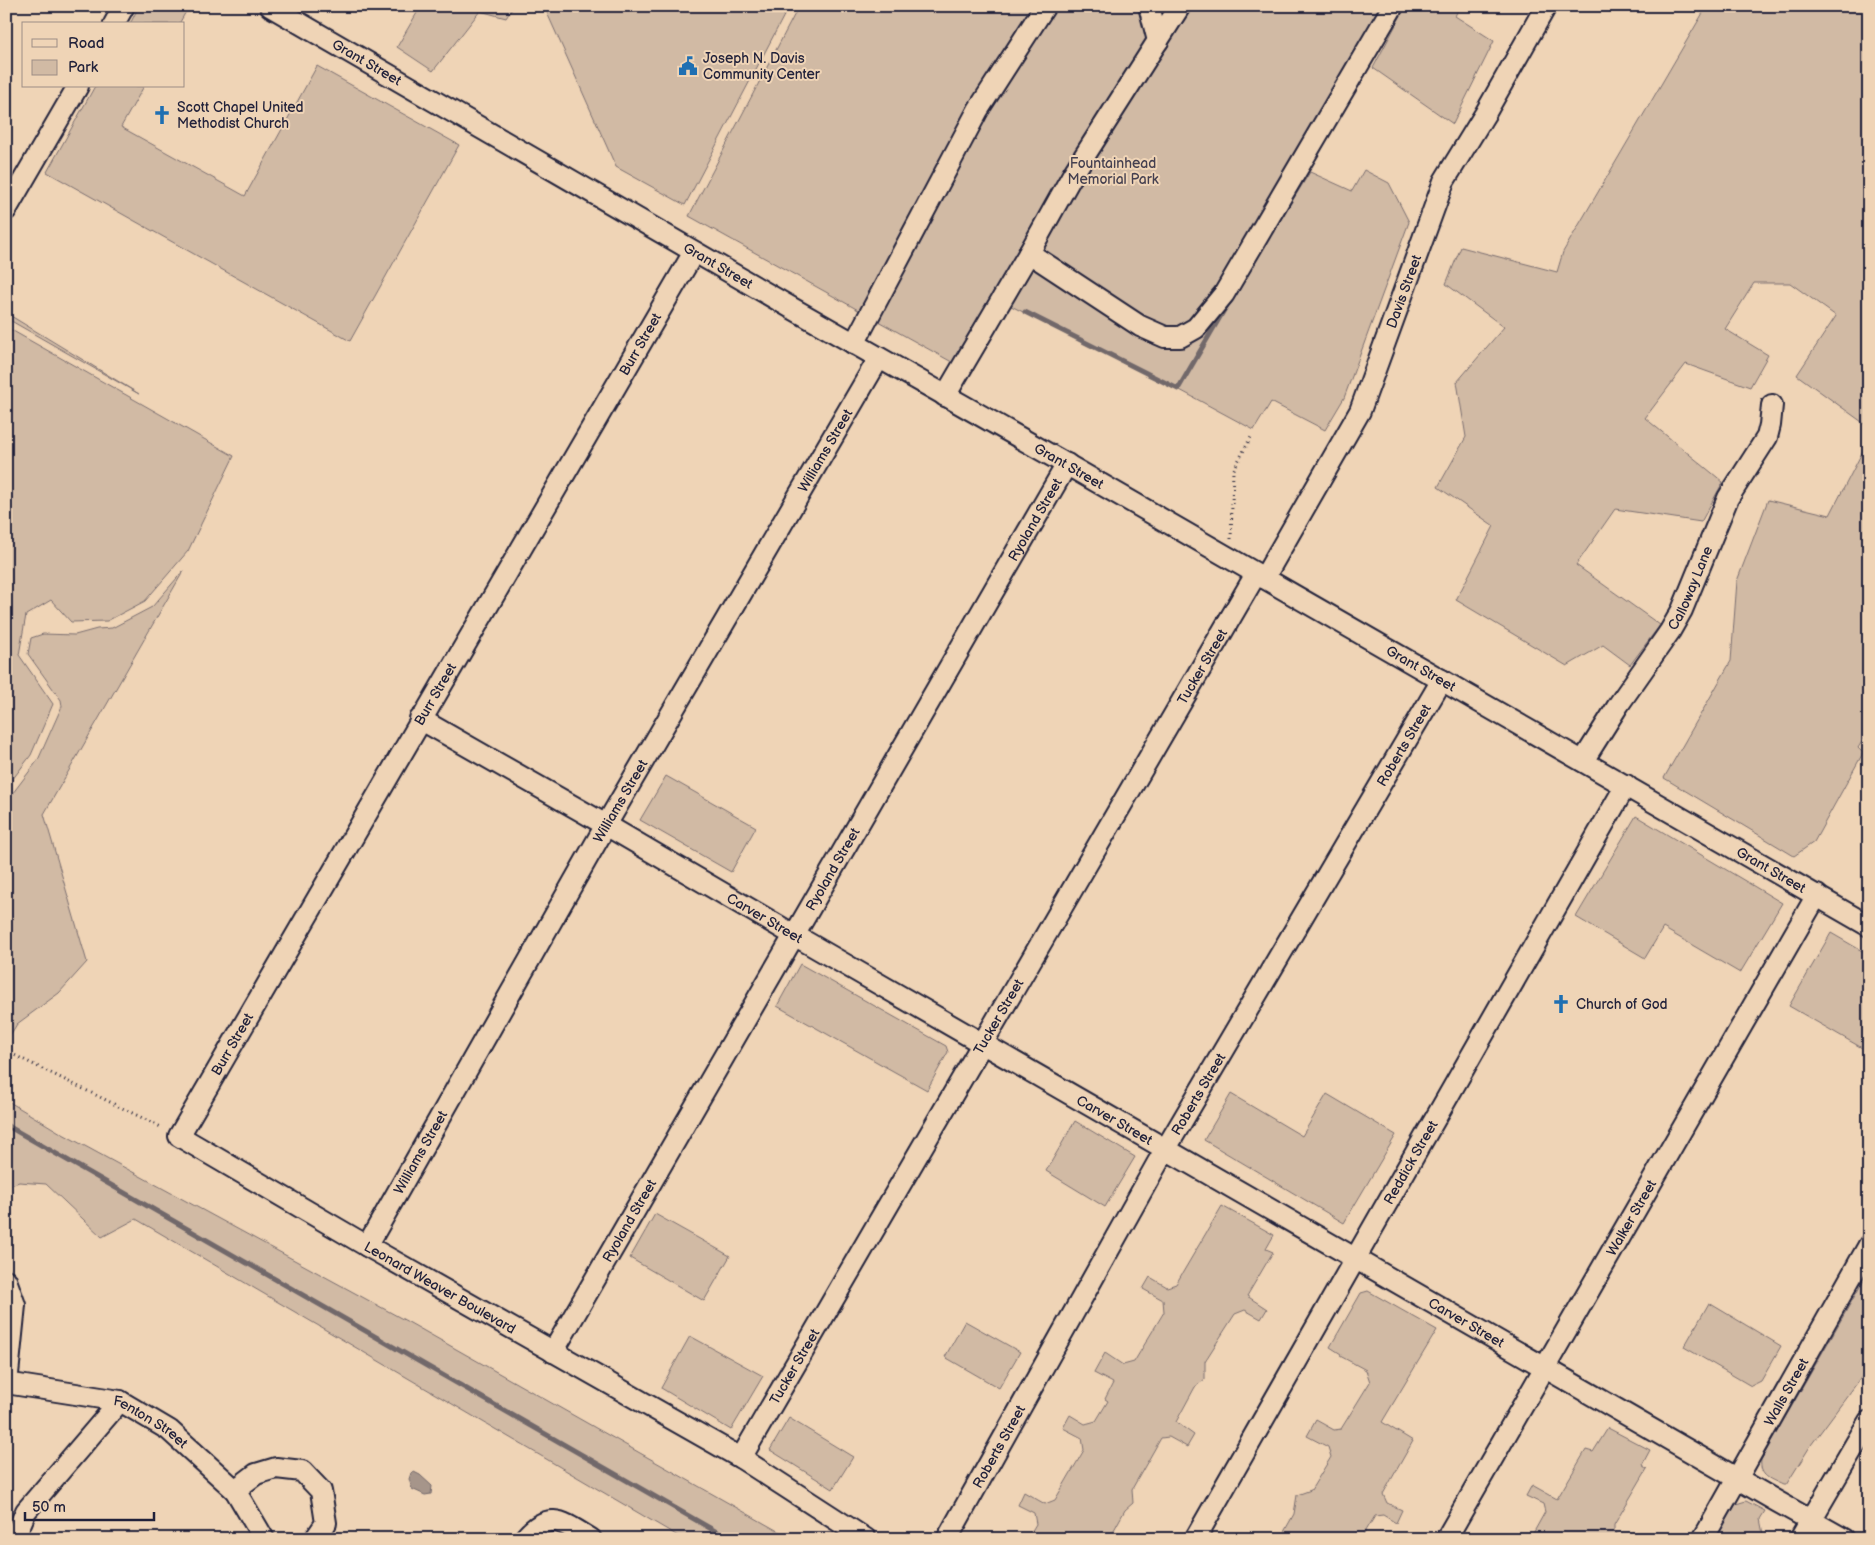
<svg xmlns="http://www.w3.org/2000/svg" width="1875" height="1545" font-family="'Balsamiq Sans',sans-serif">
<style>
.green{fill:#d1baa4;stroke:#7a6e70}
.water{fill:#a6958a;stroke:#71676a}
.lines{fill:none;stroke-linecap:round;stroke-linejoin:round}
.stream{stroke:#71676a;stroke-width:5}
.minor-casing{stroke:#22223b;stroke-width:24}
.path{stroke:#22223b;stroke-width:3;stroke-dasharray:1 4;stroke-linecap:butt}
.minor{stroke:#efd4b6;stroke-width:20}
.labels{text-anchor:middle;stroke-width:4;stroke-linejoin:round;paint-order:stroke}
.poi-label{font-size:14px;fill:#22223b;stroke:#efd4b6;text-anchor:start}
.street-label{font-size:14px;fill:#22223b;stroke:#efd4b6}
.park-label{font-size:14px;fill:#454050;stroke:#efd4b6}
</style>
<rect width="100%" height="100%" fill="#efd4b6"/>
<filter id="ink" filterUnits="userSpaceOnUse"><feTurbulence type="fractalNoise" baseFrequency=".02" numOctaves="2"/><feDisplacementMap in="SourceGraphic" scale="10" xChannelSelector="R" yChannelSelector="G"/><feConvolveMatrix kernelMatrix="1 2 1 2 8 2 1 2 1" color-interpolation-filters="sRGB"/></filter>
<g filter="url(#ink)">
<path class="green" d="M139 6H189L179 24H130Z
M421 6H514L506 18 480 11 433 71 397 47Z
M544 6H789L685 205 616 167Z
M799 6H1402L1199 353 1310 172 1352 191 1364 170 1389 183 1409 222 1344 398 1325 430 1271 402 1254 430 1178 389 1005 303 968 371 689 216Z
M1406 6H1460L1455 16 1494 41 1453 124 1373 68Z
M1707 6H1869V427L1797 375 1836 316 1790 283H1754L1725 329 1768 355 1750 387 1686 364 1645 418 1723 482 1701 522 1615 509 1576 565 1660 625 1630 665 1603 645 1567 666 1456 600 1494 526 1438 487 1466 437 1457 382 1504 327 1446 284 1461 247 1557 272 1563 252Z
M317 66 459 145 350 341 47 172 95 86H144L121 127 245 196Z
M6 313 139 394 6 318Z
M6 327 234 456 188 551 145 601 107 621 71 622 51 600 26 615 19 655 53 704 31 755 6 788Z
M1869 439V730L1858 748 1863 753 1814 842 1794 856 1664 778 1731 661 1737 581 1768 500 1830 515Z
M184 570 44 814 87 962 59 993 17 1024 6 1042V802L38 760 62 706 61 700 28 654 31 638 43 634 75 635 97 629 112 628 152 607Z
M666 776 756 827 731 872 640 820Z
M1636 816 1782 903 1740 973 1663 928 1645 958 1576 917Z
M1831 933 1869 955V1052L1789 1006Z
M800 964 946 1046 948 1052 927 1090 777 1006Z
M1231 1094 1302 1136 1327 1094 1396 1135 1344 1223 1204 1140Z
M6 1100 61 1133 410 1323 792 1539H683L136 1219 102 1237 46 1184 19 1182 6 1187Z
M1075 1121 1135 1157 1105 1207 1046 1171Z
M1222 1206 1274 1235 1266 1249 1273 1252 1247 1296 1267 1309 1261 1319 1245 1310 1235 1314 1205 1361V1379L1195 1387 1176 1422 1194 1435 1187 1447 1169 1437 1161 1438 1132 1489 1133 1503 1125 1510 1109 1539H1027L1036 1524 1034 1513 1018 1505 1024 1492 1045 1504 1055 1500 1084 1450 1082 1438 1063 1428 1070 1415 1085 1424 1096 1421 1108 1401 1105 1399 1113 1383 1094 1373 1105 1353 1123 1365 1134 1362 1164 1312 1163 1300 1143 1289 1150 1277 1167 1287 1176 1284Z
M655 1214 730 1256 704 1301 630 1258Z
M1869 1271V1365L1860 1379 1811 1445 1786 1485H1783C1771 1479 1759 1477 1761 1460Z
M1368 1291 1437 1330 1382 1422 1413 1441 1383 1494 1387 1503 1402 1510 1396 1523 1383 1515 1375 1516 1361 1539H1280L1294 1514 1297 1495 1311 1490 1331 1457 1328 1447 1307 1436 1316 1420 1334 1430 1341 1429 1370 1382 1366 1370 1340 1356 1341 1354 1330 1347 1361 1293Z
M1709 1303 1781 1346 1761 1381 1751 1386 1684 1347Z
M965 1321 1020 1352 999 1388 945 1357Z
M690 1336 763 1376 731 1430 661 1388Z
M789 1418 853 1457 833 1489 770 1450Z
M1608 1428 1650 1450 1642 1465 1647 1469 1614 1525V1532L1625 1539H1530L1545 1512 1543 1504 1526 1496 1532 1485 1557 1499 1586 1450 1593 1452Z
M1746 1501 1765 1511 1760 1519 1764 1539H1715L1736 1504Z"/>
<path class="water" d="M414 1472 420 1475 432 1486 431 1494 425 1495 412 1489 409 1479 411 1473Z"/>
<g class="lines">
<path class="stream" d="M1025 312 1178 389 1227 305
M6 1125 729 1539"/>
<g class="minor-casing">
<g id="minor">
<path id="s1" d="M270 6 790 307 1059 460 1869 926"/>
<path d="M1149 6 1158 41"/>
<path d="M114 24 124 6"/>
<path d="M6 210 78 86"/>
<path id="s2" d="M694 252 179 1136 367 1246 741 1458 866 1539"/>
<path d="M1029 253 1140 326 1165 337H1180L1196 328 1224 294 1393 6"/>
<path d="M854 344 978 110 1045 6"/>
<path d="M945 396 1029 253 1073 174 1180 6"/>
<path id="s3" d="M1264 578 1360 411 1444 181 1485 114 1546 6"/>
<path id="s4" d="M420 719 606 825 794 935 1778 1502 1844 1539"/>
<path id="s5" d="M1583 761 1619 704 1670 631 1682 610 1728 498 1767 437 1770 425 1772 405"/>
<path id="s6" d="M367 1246 606 825 879 358"/>
<path d="M6 1280 15 1305 7 1384"/>
<path id="s7" d="M553 1352 1067 464"/>
<path id="s8" d="M6 1383 120 1401 169 1430 235 1490 264 1539"/>
<path id="s9" d="M741 1458 1256 574"/>
<path d="M235 1490 256 1474 276 1468 302 1471 321 1491 326 1523 315 1539"/>
<path d="M14 1539 26 1511 120 1401"/>
<path d="M524 1539C549 1509 563 1522 591 1539"/>
<path id="s10" d="M947 1539 1158 1162 1442 680"/>
<path id="s11" d="M1195 1539 1626 785"/>
<path id="s12" d="M1446 1539 1817 895"/>
<path id="s13" d="M1703 1539 1869 1245"/>
<path d="M1800 1539 1869 1421"/>
</g>
</g>
<path class="path" d="M1231 539 1233 471 1251 437
M6 1051 163 1128"/>
<use href="#minor" class="minor"/>
</g>
</g>
<defs>
<g id="civic-bare" transform="scale(1.5)"><path d="M-.6-6.5H3V-4.5H.6V-3L4-1V1h2V6H-6V1h2V-1L-.6-3ZM-1.2 2.5V6h2.4V2.5Z" fill="#1f6fb2" stroke="#efd4b6" stroke-width="2.5" paint-order="stroke"/></g>
<g id="church-bare" transform="scale(1.5)"><path d="M-1.2-6h2.4v3.5h3.3v2.4h-3.3V6h-2.4V-.1h-3.3v-2.4h3.3Z" fill="#1f6fb2" stroke="#efd4b6" stroke-width="2.5" paint-order="stroke"/></g>
</defs>
<g fill-rule="evenodd">
<use href="#civic-bare" x="688" y="66"/>
<use href="#church-bare" x="162" y="115"/>
<use href="#church-bare" x="1561" y="1004"/>
</g>
<g class="labels">
<g class="poi-label">
<text x="703" y="63">Joseph N. Davis<tspan x="703" dy="16">Community Center</tspan></text>
<text x="177" y="112">Scott Chapel United<tspan x="177" dy="16">Methodist Church</tspan></text>
<text x="1576" y="1009">Church of God</text>
</g>
<g class="street-label">
<text dy="5" stroke="none"><textPath href="#s1" startOffset="112">Grant Street</textPath></text>
<text dy="5" stroke="none"><textPath href="#s1" startOffset="518">Grant Street</textPath></text>
<text dy="5" stroke="none"><textPath href="#s3" startOffset="320">Davis Street</textPath></text>
<text transform="translate(640 344) rotate(-60)" y="5">Burr Street</text>
<text dy="5" stroke="none"><textPath href="#s6" startOffset="918">Williams Street</textPath></text>
<text dy="5" stroke="none"><textPath href="#s1" startOffset="922">Grant Street</textPath></text>
<text dy="5" stroke="none"><textPath href="#s7" startOffset="962">Ryoland Street</textPath></text>
<text dy="5" stroke="none"><textPath href="#s5" startOffset="204">Calloway Lane</textPath></text>
<text dy="5" stroke="none"><textPath href="#s9" startOffset="916">Tucker Street</textPath></text>
<text dy="5" stroke="none"><textPath href="#s1" startOffset="1328">Grant Street</textPath></text>
<text transform="translate(435 694) rotate(-60)" y="5">Burr Street</text>
<text dy="5" stroke="none"><textPath href="#s10" startOffset="916">Roberts Street</textPath></text>
<text dy="5" stroke="none"><textPath href="#s6" startOffset="512">Williams Street</textPath></text>
<text dy="5" stroke="none"><textPath href="#s7" startOffset="558">Ryoland Street</textPath></text>
<text dy="5" stroke="none"><textPath href="#s1" startOffset="1732">Grant Street</textPath></text>
<text dy="5" stroke="none"><textPath href="#s4" startOffset="398">Carver Street</textPath></text>
<text dy="5" stroke="none"><textPath href="#s9" startOffset="511">Tucker Street</textPath></text>
<text transform="translate(232 1044) rotate(-60)" y="5">Burr Street</text>
<text dy="5" stroke="none"><textPath href="#s10" startOffset="511">Roberts Street</textPath></text>
<text dy="5" stroke="none"><textPath href="#s4" startOffset="802">Carver Street</textPath></text>
<text dy="5" stroke="none"><textPath href="#s6" startOffset="108">Williams Street</textPath></text>
<text dy="5" stroke="none"><textPath href="#s11" startOffset="434">Reddick Street</textPath></text>
<text dy="5" stroke="none"><textPath href="#s12" startOffset="371">Walker Street</textPath></text>
<text dy="5" stroke="none"><textPath href="#s7" startOffset="152">Ryoland Street</textPath></text>
<text dy="5" stroke="none"><textPath href="#s2" startOffset="1325">Leonard Weaver Boulevard</textPath></text>
<text dy="5" stroke="none"><textPath href="#s4" startOffset="1208">Carver Street</textPath></text>
<text dy="5" stroke="none"><textPath href="#s9" startOffset="106">Tucker Street</textPath></text>
<text dy="5" stroke="none"><textPath href="#s13" startOffset="169">Walls Street</textPath></text>
<text dy="5" stroke="none"><textPath href="#s8" startOffset="152">Fenton Street</textPath></text>
<text dy="5" stroke="none"><textPath href="#s10" startOffset="106">Roberts Street</textPath></text>
</g>
<g class="park-label">
<text x="1113" y="168">Fountainhead<tspan x="1113" dy="16">Memorial Park</tspan></text>
</g>
</g>
<rect width="1875" height="1545" fill="none" stroke="#efd4b6" stroke-width="25"/>
<rect x="12" y="12" width="1850" height="1520" fill="none" stroke="#22223b" stroke-width="2" filter="url(#ink)"/>
<rect x="22" y="22" width="162" height="65" fill="#efd4b6" stroke="#9d8d85"/>
<rect x="32" y="39" width="25" height="8" fill="#efd4b6" stroke="#9d8d85"/>
<text x="68" y="48" font-size="15" fill="#22223b">Road</text>
<rect x="32" y="60" width="25" height="15" fill="#d1baa4" stroke="#9d8d85"/>
<text x="68" y="72" font-size="15" fill="#22223b">Park</text>
<path d="M25 1512v8h129v-8" fill="none" stroke="#22223b" stroke-width="2.5"/>
<text x="32" y="1512" font-size="15" fill="#22223b" stroke="#efd4b6" stroke-width="4" paint-order="stroke">50 m</text>
</svg>
